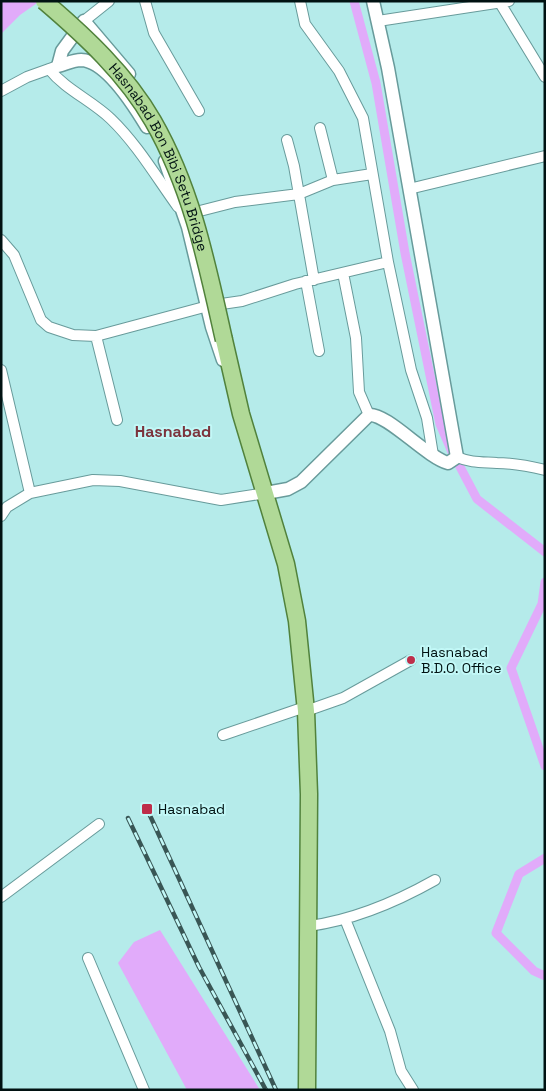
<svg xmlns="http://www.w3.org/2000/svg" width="546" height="1091" font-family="'Space Grotesk',sans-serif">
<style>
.water{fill:#e1abfa}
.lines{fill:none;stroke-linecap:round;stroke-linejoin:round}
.canal{stroke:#e1abfa;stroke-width:9}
.minor-casing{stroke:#689b9b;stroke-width:12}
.tertiary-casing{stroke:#689b9b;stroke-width:15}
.primary-casing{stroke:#51823c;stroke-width:19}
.minor{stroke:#fff;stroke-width:10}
.tertiary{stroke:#fff;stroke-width:12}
.primary{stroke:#b0d997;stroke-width:16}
.rail-casing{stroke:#395655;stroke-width:4.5}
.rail{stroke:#c2f8f7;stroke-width:2.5;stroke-dasharray:8;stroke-linecap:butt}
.primary-bridge-casing{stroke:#51823c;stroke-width:19;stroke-linecap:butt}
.primary-bridge{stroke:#b0d997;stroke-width:16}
.poi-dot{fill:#be2e4a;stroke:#c2f8f7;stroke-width:2}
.labels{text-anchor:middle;stroke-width:4;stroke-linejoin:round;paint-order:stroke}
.street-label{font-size:14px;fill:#011212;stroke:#c2f8f7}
.poi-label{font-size:14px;fill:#011212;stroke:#c2f8f7;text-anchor:start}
.quarter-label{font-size:16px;font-weight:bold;fill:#7c343d;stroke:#c2f8f7}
</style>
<rect width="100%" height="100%" fill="#b5ebea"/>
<path class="water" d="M1 1H40L20 15 1 34Z
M160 930 260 1090H187L118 963 134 942Z"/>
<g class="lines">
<path class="canal" d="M354 1 376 83 405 253 440 424 452 452
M458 463 477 499 545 552
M545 582 542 604 511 668 545 766
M545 858 519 874 496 933 534 971 545 976"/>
<g class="minor-casing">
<path id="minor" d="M145 1 154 33 199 111
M300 1 305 24 339 71 363 118 388 262 411 370 427 418 433 455
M500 3 545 77
M84 21 109 1
M378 21 509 1
M49 69C66 90 91 100 111 119 137 144 157 178 178 207
M1 91 27 77 55 67
M320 128 333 180
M287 140 294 166 314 280
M409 189 545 156
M188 214 235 202 299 194 333 180 372 174
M1 240 14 255 41 320 49 327 73 335 96 336 208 306 242 301 295 284 388 262
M343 273 356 338 359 392 369 415
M306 281 319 351
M96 336 117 420
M1 370 30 493
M457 457C471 463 481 462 497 463 513 463 529 466 545 470
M1 516 7 507 30 493 93 480 120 481 221 500 266 493
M306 711 343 698 411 660
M223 735 305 707
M1 897 99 824
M345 919 390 1031 401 1071 413 1090
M309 926C354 920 396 902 435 880
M88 958 144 1090"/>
</g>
<g class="tertiary-casing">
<path id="tertiary" d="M58 66 62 51 84 21 129 74
M58 66C66 64 73 60 81 60 107 61 135 107 147 127
M165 161 188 227 212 327 223 360
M266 493 288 489 301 482 369 415C387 413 426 457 448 463L457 457 388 68 373 1"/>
</g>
<g class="primary-casing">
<path id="primary" d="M224 340 241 414 286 564 297 621 306 711 309 794 307 1090"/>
</g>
<use href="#minor" class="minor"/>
<use href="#tertiary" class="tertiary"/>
<use href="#primary" class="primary"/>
<g class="rail-casing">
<path id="rail" d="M147 809 276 1090
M128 818 199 967 266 1090"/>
</g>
<use href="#rail" class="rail"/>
<g class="primary-bridge-casing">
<g id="primary-bridge">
<path id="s1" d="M44 1C85 36 126 74 153 121 192 189 207 264 224 340"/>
</g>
</g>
<use href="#primary-bridge" class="primary-bridge"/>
</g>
<g class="poi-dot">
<circle cx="411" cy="660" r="5"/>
<rect x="141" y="803" width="12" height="12" rx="2.5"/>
</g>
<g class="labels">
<g class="street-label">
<text dy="5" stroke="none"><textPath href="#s1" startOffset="198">Hasnabad Bon Bibi Setu Bridge</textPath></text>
</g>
<g class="poi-label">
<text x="421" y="657">Hasnabad<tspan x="421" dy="16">B.D.O. Office</tspan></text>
<text x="158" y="814">Hasnabad</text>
</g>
<g class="quarter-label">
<text x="173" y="437">Hasnabad</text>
</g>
</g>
<rect width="546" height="1091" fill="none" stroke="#011212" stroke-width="5"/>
</svg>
